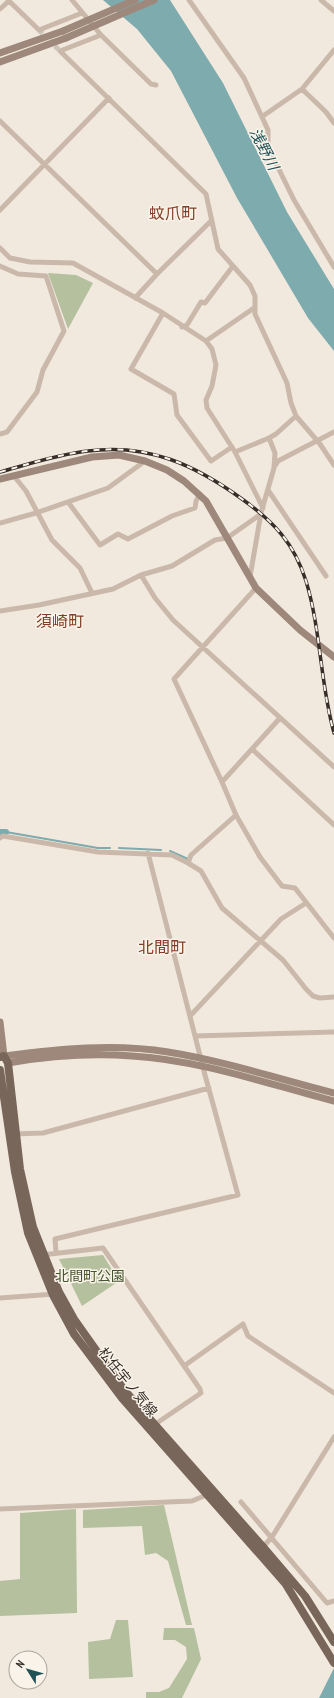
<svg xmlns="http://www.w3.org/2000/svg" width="334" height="1698" font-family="'PT Sans Narrow','Noto Sans JP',sans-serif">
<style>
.green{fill:#b4c09e}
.water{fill:#7eabae}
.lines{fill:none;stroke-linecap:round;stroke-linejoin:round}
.stream{stroke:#7eabae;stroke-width:2}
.canal{stroke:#7eabae;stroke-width:6}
.street-tunnel{stroke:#cdc4ba;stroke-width:5;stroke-dasharray:5 2.5;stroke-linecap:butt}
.street{stroke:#cab9aa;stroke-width:5}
.secondary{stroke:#9d887b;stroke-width:7}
.primary{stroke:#79665b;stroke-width:8}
.rail-casing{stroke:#372e29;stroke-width:3.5}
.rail{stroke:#f9f3ea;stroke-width:2;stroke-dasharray:6;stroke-linecap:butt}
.secondary-bridge{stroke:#9d887b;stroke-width:7}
.labels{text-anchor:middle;stroke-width:3;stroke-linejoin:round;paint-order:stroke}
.park-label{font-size:14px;fill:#46552e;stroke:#f9f3ea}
.street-label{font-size:14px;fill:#372e29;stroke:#f9f3ea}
.water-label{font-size:15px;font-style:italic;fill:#205357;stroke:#f9f3ea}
.quarter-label{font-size:16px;fill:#833d25;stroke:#f9f3ea}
</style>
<rect width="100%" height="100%" fill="#f2e9de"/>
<path class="green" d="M48 273 76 275 93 283 68 329Z
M103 1255 119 1281 82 1306 59 1259Z
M164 1505 192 1625H186L168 1561 156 1553 145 1555 142 1526 83 1528V1510Z
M76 1509 77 1613 0 1616V1581L20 1579V1513Z
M116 1620H128L133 1677 89 1679 88 1642 110 1639Z
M164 1628H194L201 1659 182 1698H146V1692H159L169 1688 187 1659 186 1647 175 1640H163Z"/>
<path class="water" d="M103 0H170L223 83 287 212 334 289V351L308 318 237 198 171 71 137 29Z
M334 1668V1698H319Z"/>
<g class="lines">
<path class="stream" d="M6 832 98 848H110
M119 848 161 850
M170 851 188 859"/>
<path class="canal" d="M0 832H6"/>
<path class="street-tunnel" d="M39 30 60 51"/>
<path class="street" d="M8 0 39 30 82 13
M72 0 101 35 151 84 156 85
M189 0 244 78 268 130V147L294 200 334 267
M321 0 334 11
M0 9 9 1
M101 35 60 51 206 194 218 249 250 285 255 296V314L287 383 291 403 296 416 320 444 334 465
M302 89 326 112 334 123
M263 116 302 89 334 50
M0 121 157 274 135 298
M0 210 109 98
M0 248 10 258 30 262 73 263 163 313 206 341 212 349 216 365 212 386 206 400 207 408 235 452 269 438 275 453 274 468 261 513 250 577
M0 266 18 274 46 276 64 331 43 370 37 392 7 432 0 434
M157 274 211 221
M163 313 131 369 174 394 177 415 211 461 232 447
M182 327 187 325 201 302 205 303 233 266
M206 341 254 308
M269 438 276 434 296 416
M235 452 263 508
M274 467 278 461 334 432
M14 476 26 491 52 540 80 568 92 593
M268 490 326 576
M68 502 100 545 118 534 128 539 172 516 195 508 196 501 200 494
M0 523 36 513 108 488 145 461
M141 575 155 598 173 620 334 767
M256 588 174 679 222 782 236 815 260 857 282 886 295 888 334 938
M0 611 39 605 113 589 141 575 172 566 215 540 227 538 261 514
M252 749 334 825
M222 782 280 718
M0 838 3 836 98 852 172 855 188 863 201 871 222 908 283 960 306 989 313 996 320 998 334 997
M188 863 191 855 236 815
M190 1016 281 919 306 903
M195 1036 334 1032
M14 1134 43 1133 209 1088
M56 1252 55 1239 238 1195 205 1075 148 853
M42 1255 103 1248 200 1389 201 1393 154 1425
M0 1298 55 1294
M184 1366 243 1324 248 1336 334 1393
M241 1502 327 1603 334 1601
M0 1509 192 1501 209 1494
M262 1548 272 1537 334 1437"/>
<path class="secondary" d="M0 53 63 31
M0 62 66 38
M0 479 92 457 119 455 145 461 167 470 184 481 206 501 256 588 300 630 334 657
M0 1022 4 1056C58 1049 114 1043 168 1052 224 1061 279 1079 334 1093
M8 1063C49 1056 90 1053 132 1056 200 1060 268 1084 334 1101"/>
<path class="primary" d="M0 1057 4 1056 8 1063 20 1169 33 1227 59 1292 74 1319 125 1391 263 1547 305 1596 334 1642
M0 1070 15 1172 28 1233 53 1295 74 1334 122 1398 285 1583 334 1663"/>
<g class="rail-casing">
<path id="rail" d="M0 472C29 464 59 454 88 451 148 443 195 465 242 499 274 522 294 543 306 581 321 630 320 683 334 733"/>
</g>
<use href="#rail" class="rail"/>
<path class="secondary-bridge" d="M63 31 135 0
M66 38 154 0"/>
</g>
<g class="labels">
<g class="park-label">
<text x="90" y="1281">北間町公園</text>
</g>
<g class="street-label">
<text transform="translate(128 1382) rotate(51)" y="5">松任宇ノ気線</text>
</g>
<g class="water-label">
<text transform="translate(264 149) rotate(63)" y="5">浅野川</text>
</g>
<g class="quarter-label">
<text x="173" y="219">蚊爪町</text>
<text x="60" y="627">須崎町</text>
<text x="162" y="953">北間町</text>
</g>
</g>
<g transform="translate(28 1670) rotate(307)"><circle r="19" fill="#f9f3ea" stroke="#aba49d"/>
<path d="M0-3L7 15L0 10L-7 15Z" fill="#205357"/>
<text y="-6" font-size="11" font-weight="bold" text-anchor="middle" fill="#372e29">N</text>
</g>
</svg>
